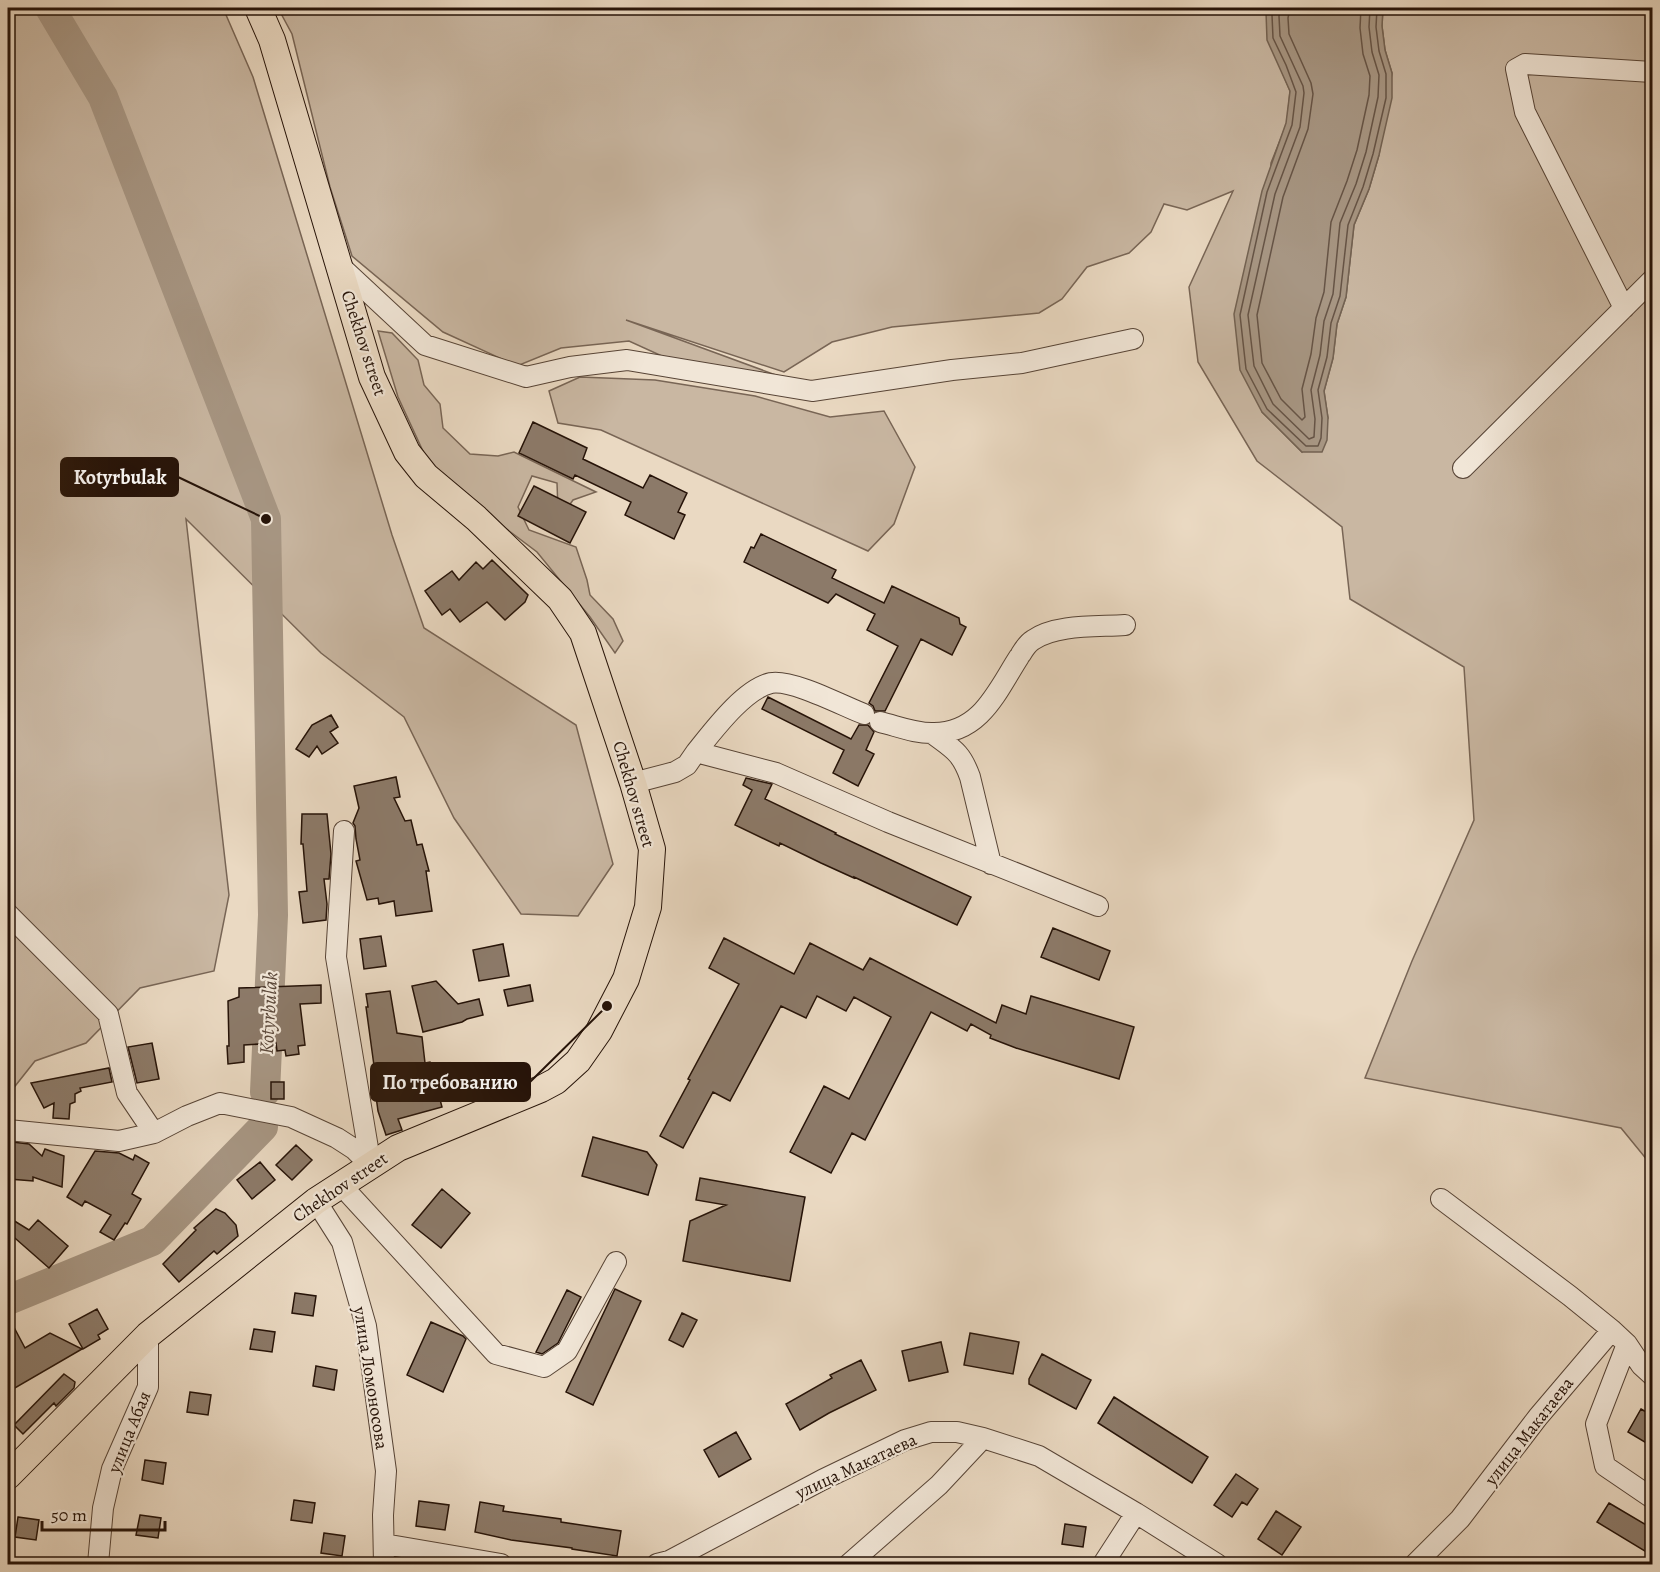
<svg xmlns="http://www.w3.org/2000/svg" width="1660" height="1572" font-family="Alegreya,serif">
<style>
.green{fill:#c9b7a2;stroke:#786555;stroke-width:1.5}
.water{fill:#a79683;stroke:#736252;stroke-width:1.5}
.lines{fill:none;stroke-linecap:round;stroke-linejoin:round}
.shore{stroke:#665446;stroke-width:1.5}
.river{stroke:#a79683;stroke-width:30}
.building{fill:#8c7a69;stroke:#261308;stroke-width:1.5}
.minor-casing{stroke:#574436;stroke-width:22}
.major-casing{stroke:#261308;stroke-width:28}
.minor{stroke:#f1e6d7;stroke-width:20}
.major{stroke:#ead9c2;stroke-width:26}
.labels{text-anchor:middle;stroke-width:4.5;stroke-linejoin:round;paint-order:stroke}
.street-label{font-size:18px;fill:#261308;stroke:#f1e6d7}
.water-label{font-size:20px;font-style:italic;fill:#5a4739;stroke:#f1e6d7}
.leader{fill:none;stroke:#261308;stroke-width:2}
.callout-dot{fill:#261308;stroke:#f1e6d7;stroke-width:2}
.callout{fill:#261308;stroke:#261308;stroke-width:2}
.callout-label{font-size:20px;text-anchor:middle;font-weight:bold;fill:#fff}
</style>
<rect width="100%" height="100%" fill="#ead9c2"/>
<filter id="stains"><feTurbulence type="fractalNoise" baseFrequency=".00333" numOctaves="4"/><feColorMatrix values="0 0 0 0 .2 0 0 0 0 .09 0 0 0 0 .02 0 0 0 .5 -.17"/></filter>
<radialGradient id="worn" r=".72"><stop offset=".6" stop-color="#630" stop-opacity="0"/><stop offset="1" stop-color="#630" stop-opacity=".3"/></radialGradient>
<path class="green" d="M8 8H223L253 77 392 535 424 628 576 725 613 864 578 916 521 914 454 818 404 717 321 653 186 519 229 895 214 971 140 988 86 1043 35 1061 8 1095Z
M278 8H1269L1266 12 1280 67 1290 91 1287 123 1271 163 1262 412 1302 452 1328 418 1324 391 1333 358 1337 324 1346 297 1354 225 1369 189 1379 155 1392 73 1385 50 1382 26 1383 8H1652V1166L1621 1128 1365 1078 1412 961 1474 820 1464 667 1350 599 1342 527 1257 461 1198 362 1189 287 1233 191 1187 210 1164 204 1151 232 1129 253 1087 267 1062 299 1039 313 892 327 832 342 784 372 626 320 784 378 664 357 629 341 561 348 517 366 443 332 352 256 330 187 292 34Z
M378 331 392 333 418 360 424 385 440 404 443 428 470 454 498 456 514 452 596 492 573 500 564 513 558 509 557 483 532 476 518 507 529 530 576 547 587 580 590 595 613 619 623 641 615 653 590 617 537 552 472 503 428 462 398 397Z
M580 377 655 380 755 396 830 417 884 411 915 467 894 524 868 551 601 430 558 423 549 391Z"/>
<path class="water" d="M1269 8H1383L1382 26 1385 50 1392 73V98L1379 155 1369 189 1354 225 1346 297 1337 324 1333 358 1324 391 1328 418 1327 440 1322 452H1302L1262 412 1240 370 1234 314 1262 191 1286 123 1290 91 1267 40 1266 12Z"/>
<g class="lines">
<path class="shore" d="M1273 8 1272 15 1273 38 1286 65 1296 92 1292 125 1267 192 1240 315 1246 369 1267 409 1306 446H1318L1321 438 1322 418 1318 390 1327 357 1331 323 1340 296 1348 225 1363 187 1373 154 1386 98V74L1379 51 1376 27 1377 8
M1281 8 1279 16 1280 36 1303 86 1304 93 1300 127 1275 194 1248 315 1254 366 1273 404 1309 439 1314 437 1315 419 1311 390 1320 355 1324 321 1333 294 1340 223 1356 184 1366 152 1378 97 1379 75 1372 52 1369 27 1370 8
M1290 8 1288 18 1289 34 1311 83 1313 94 1308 129 1283 197 1257 315 1262 363 1281 399 1302 420 1305 417 1302 389 1311 354 1316 318 1324 292 1331 222 1347 181 1357 150 1369 95 1370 76 1363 54 1360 28 1361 8"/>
<path class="river" d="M50 8 103 97 266 519 273 915 265 1092
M8 1300 152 1241 263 1127"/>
</g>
<path class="building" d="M533 422 587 448 583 459 643 488 650 475 687 493 678 512 685 515 674 539 625 515 631 502 575 475 573 479 519 453Z
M534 486 586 512 570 543 518 516Z
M761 534 836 570 832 578 884 603 892 586 959 618 960 624 966 627 952 655 921 639 885 711H875L873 706 869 703 898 646 867 630 875 614 836 594 828 603 744 562 751 547 754 548Z
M492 560 528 595 525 602 505 620 487 602 460 622 450 609 442 615 425 591 452 571 459 580 476 562 483 569Z
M768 697 851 739 859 725H868L874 732 866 750 874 754 858 786 833 773 844 750 762 709Z
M331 715 338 727 330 732 338 743 322 754 317 746 309 757 296 749 312 725Z
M396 777 400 797 394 798 405 821 411 820 417 845 422 844 429 871H426L432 911 396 916 394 901 379 904 378 898 367 900 356 861 360 860 356 839 355 826 353 823 359 808 354 786Z
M746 778 772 784 765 799 836 833 835 834 971 897 957 925 854 877V878L821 863 780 843 779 846 735 825 752 790 743 785Z
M302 814H327L331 854 329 879H324L327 904 326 920 303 923 299 892 307 891 303 844H301Z
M1053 928 1110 951 1099 980 1041 957Z
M381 936 386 966 364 969 360 939Z
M724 938 794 974 810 943 863 970 870 958 996 1023 1002 1005 1026 1014 1031 996 1134 1027 1119 1079 1016 1048 990 1038 991 1035 971 1024 967 1031 931 1012 865 1140 852 1133 831 1173 790 1152 824 1086 849 1099 891 1017 854 997 846 1011 817 996 806 1018 781 1006 730 1101 713 1092 683 1148 660 1136 690 1080 688 1079 739 984 709 968Z
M503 944 509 976 479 981 473 950Z
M436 981 458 1004 479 999 483 1015 467 1019 462 1022 423 1032 412 986Z
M321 985V1003L300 1004 305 1045 298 1046 299 1054 286 1056 285 1050 277 1051 276 1043 244 1045V1062L228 1064 227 1046H229L228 1001 239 997V988Z
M530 985 533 1001 508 1006 504 990Z
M390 991 397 1033 422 1037 425 1063 430 1062 442 1107 398 1119 402 1130 386 1135 378 1111 373 1074 375 1073 366 1007H368L366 994Z
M152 1043 159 1079 137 1083 128 1047Z
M109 1068 112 1082 80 1088 81 1091 75 1094V1102L70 1104 69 1119 53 1118 54 1103 44 1108 31 1083Z
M271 1082H284V1099H271Z
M593 1137 647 1152 657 1165 648 1195 582 1176Z
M12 1142 29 1144 42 1156 45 1149 64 1156 62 1187 33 1177V1181L9 1179Z
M296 1145 312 1160 292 1180 276 1165Z
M95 1151 119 1153 133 1160 135 1155 149 1163 132 1194 141 1199 127 1224 125 1223 114 1240 100 1232 111 1215 85 1201 82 1206 67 1197Z
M260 1162 275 1180 252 1199 237 1180Z
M700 1178 805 1197 790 1281 683 1261 690 1221 726 1205 696 1200Z
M442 1189 470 1213 441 1248 412 1225Z
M216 1209 225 1213 236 1225 238 1236 217 1254 214 1251 179 1282 163 1264 196 1230 194 1228Z
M8 1217 29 1230 38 1220 68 1246 49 1268 8 1232Z
M615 1289 641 1301 593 1405 566 1392Z
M567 1290 581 1297 558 1343 542 1354 536 1352Z
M295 1293 316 1296 313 1316 292 1313Z
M97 1309 108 1329 98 1335 100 1339 83 1349 69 1324Z
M682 1313 697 1320 683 1347 669 1340Z
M8 1316 25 1348 50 1333 82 1349 8 1392Z
M431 1322 463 1336 466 1339 443 1392 407 1375Z
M254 1329 275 1332 272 1352 250 1349Z
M970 1333 1019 1342 1013 1374 964 1365Z
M941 1342 948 1372 909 1381 902 1351Z
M1042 1354 1091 1380 1076 1409 1029 1384V1379Z
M861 1360 876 1390 829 1413 800 1430 786 1404 832 1378 830 1375Z
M316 1366 337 1370 334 1390 313 1386Z
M64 1374 75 1382 74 1388 56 1406 54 1403 23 1434 14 1425Z
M190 1392 211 1395 208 1415 187 1412Z
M1114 1397 1208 1457 1192 1483 1098 1423Z
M1641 1409 1653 1416V1447L1628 1432Z
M736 1432 751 1459 719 1477 704 1450Z
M145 1460 166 1463 163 1484 142 1480Z
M1236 1474 1258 1489 1247 1505 1242 1502 1232 1517 1214 1505Z
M294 1500 315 1503 312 1523 291 1520Z
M419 1501 449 1505 445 1530 416 1526Z
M480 1502 504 1506 503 1511 561 1519V1522L621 1531 617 1556 572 1549V1548L511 1540 475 1532Z
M1609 1503 1653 1529V1556L1597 1522Z
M1276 1511 1301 1527 1282 1555 1258 1539Z
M140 1515 161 1518 158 1538 136 1535Z
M18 1517 39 1520 36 1540 15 1537Z
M1065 1524 1086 1527 1083 1547 1062 1544Z
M324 1533 345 1536 342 1556 321 1553Z"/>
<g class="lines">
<g class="minor-casing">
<path id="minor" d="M338 264 425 345 526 377 570 367 627 360 812 391 952 370 1022 363 1133 339
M1624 308 1525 112 1516 69 1525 64 1652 72
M1463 468 1652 280
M1021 654C1024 649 1028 643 1033 640 1056 624 1097 627 1125 625
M880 722C897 726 916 734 934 733 981 733 997 691 1019 657
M933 734C953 749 961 752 970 777L991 864
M696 752C713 731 744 689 771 683 792 679 843 706 864 714
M633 783 675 772 687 765 696 752 776 773 888 822 1098 906
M344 831 336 957 371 1166
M8 914 108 1014 127 1093 154 1133
M8 1130 119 1141 154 1133 187 1116 220 1103 291 1117 337 1138 354 1149 371 1166
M341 1185 496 1354 544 1367 567 1351 616 1262
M1441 1199 1570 1296 1612 1330
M316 1201 342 1242 366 1326 386 1471 383 1515 384 1564
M1627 1344 1596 1424 1605 1466 1652 1498
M384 1544 501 1564
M98 1564 103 1508 112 1469 148 1387V1335
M657 1564 669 1561 822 1480 905 1440 931 1432H957L983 1438 1039 1456 1136 1513 1217 1564
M849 1564 939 1485 983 1438
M1103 1564 1136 1513
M1415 1564 1460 1519 1538 1417 1612 1330 1627 1344 1641 1365 1652 1375"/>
</g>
<g class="major-casing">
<path id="major" d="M8 1476 148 1335 316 1201 398 1148 541 1089 556 1081 578 1061 599 1031 626 979 648 907 652 849 633 783 583 633 560 599 476 518 426 476 407 452 372 377 272 40 258 8"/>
</g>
<use href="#minor" class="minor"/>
<use href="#major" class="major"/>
</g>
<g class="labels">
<g class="street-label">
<text transform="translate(364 343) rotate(72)" y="6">Chekhov street</text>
<text transform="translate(634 794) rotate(74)" y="6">Chekhov street</text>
<text transform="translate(340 1187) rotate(-34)" y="6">Chekhov street</text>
<text transform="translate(371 1378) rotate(81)" y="6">улица Ломоносова</text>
<text transform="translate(1529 1431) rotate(-52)" y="6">улица Макатаева</text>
<text transform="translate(129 1432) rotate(-68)" y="6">улица Абая</text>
<text transform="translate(856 1466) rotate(-25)" y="6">улица Макатаева</text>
</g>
<g class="water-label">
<text transform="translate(268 1013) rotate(-87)" y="7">Kotyrbulak</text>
</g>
</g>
<path class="leader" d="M266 519L178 477M607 1006L530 1082"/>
<g class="callout-dot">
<circle cx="266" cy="519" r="6"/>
<circle cx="607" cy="1006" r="6"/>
</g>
<g class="callout">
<rect x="61" y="458" width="117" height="38" rx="6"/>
<rect x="371" y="1063" width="159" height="38" rx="6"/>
</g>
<g class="callout-label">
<text x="120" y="484">Kotyrbulak</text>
<text x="450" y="1089">По требованию</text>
</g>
<rect width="1660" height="1572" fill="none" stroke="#ead9c2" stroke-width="30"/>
<rect x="9" y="9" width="1642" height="1554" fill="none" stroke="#261308" stroke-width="3"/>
<rect x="15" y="15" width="1630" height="1542" fill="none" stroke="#261308" stroke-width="1.5"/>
<path d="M42 1521v9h123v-9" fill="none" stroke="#261308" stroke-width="3"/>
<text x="51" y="1521" font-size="18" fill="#261308" stroke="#f1e6d7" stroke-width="4.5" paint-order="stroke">50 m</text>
<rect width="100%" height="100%" filter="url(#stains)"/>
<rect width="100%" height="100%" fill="url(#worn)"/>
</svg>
